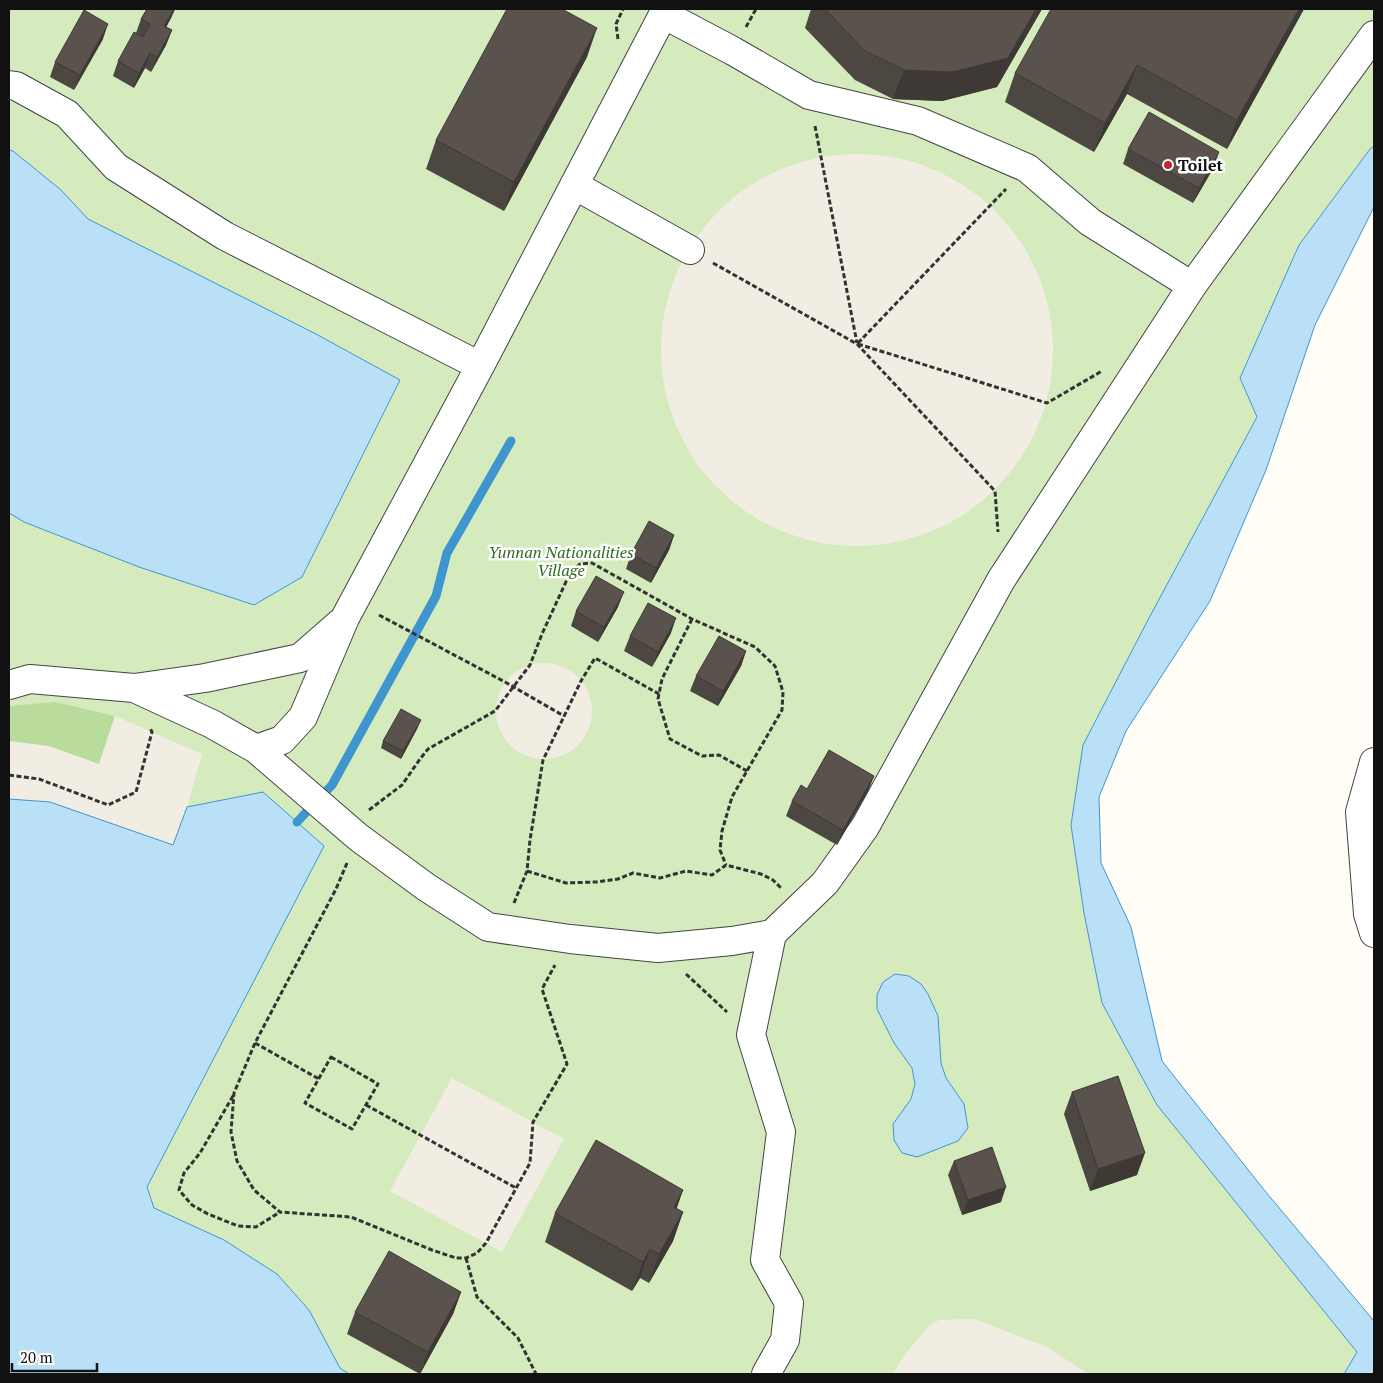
<svg xmlns="http://www.w3.org/2000/svg" width="1383" height="1383" font-family="'PT Serif',serif">
<style>
.green{fill:#d5ebbd}
.forest{fill:#b9dc9c}
.plaza{fill:#f1ede2}
.water{fill:#b9e0f7;stroke:#3f96cf}
.lines{fill:none;stroke-linecap:round;stroke-linejoin:round}
.stream{stroke:#3f96cf;stroke-width:9}
.minor-casing{stroke:#444;stroke-width:30}
.path{stroke:#333;stroke-width:3;stroke-dasharray:5 2.5;stroke-linecap:butt}
.minor{stroke:#fff;stroke-width:28}
.wall{fill:#4d4742}
.shaded-wall{fill:#3f3936}
.building{fill:#5a524d;stroke:#3f3936}
.poi-dot{fill:#c4262e;stroke:#fff;stroke-width:2}
.labels{text-anchor:middle;stroke-width:5;stroke-linejoin:round;paint-order:stroke}
.poi-label{font-size:16px;font-weight:bold;fill:#111;stroke:#fff;text-anchor:start}
.park-label{font-size:16px;font-style:italic;fill:#2f6b1f;stroke:#fff}
</style>
<rect width="100%" height="100%" fill="#fffdf5"/>
<path class="green" d="M9 9H1374V146L1370 149 1299 245 1241 378 1257 417 1149 618 1083 745 1071 825 1084 913 1102 1003 1157 1105 1358 1352 1344 1374H9Z"/>
<path class="forest" d="M55 702 115 716 99 764 48 746 9 741V706Z"/>
<path class="plaza" d="M661 350a196 196 0 1 1 392 0a196 196 0 1 1-392 0Z
M496 711a48 48 0 1 1 96 0a48 48 0 1 1-96 0Z
M115 716 202 754 187 807 173 845 50 802 9 799V741L48 746 99 764Z
M452 1078 564 1139 502 1252 390 1191Z
M975 1319 1047 1347 1088 1374H893L905 1354 929 1326 939 1320Z"/>
<path class="water" d="M1374 146V207L1315 325 1266 470 1210 601 1126 731 1099 797 1101 863 1131 927 1162 1061 1265 1191 1374 1321V1374H1344L1357 1352 1157 1105 1102 1003 1084 913 1071 825 1083 745 1149 618 1257 417 1240 378 1299 245 1370 149Z
M9 150 13 151 61 190 88 219 316 334 400 380 302 577 254 605 139 567 24 522 9 513Z
M263 792 324 846 147 1187 154 1208 224 1240 277 1274 309 1310 340 1368 349 1374H9V799L50 802 173 845 187 807Z
M895 974 909 976 921 984 928 994 938 1016 941 1063 946 1078 964 1104 968 1128 958 1141 917 1157 902 1153 894 1140 893 1124 911 1099 915 1084 912 1068 894 1043 877 1009V995L883 982Z"/>
<g class="lines">
<path class="stream" d="M297 822 332 785 436 596 447 553 511 441"/>
<g class="minor-casing">
<path id="minor" d="M663 14 733 51 809 95 918 121 1027 168 1090 222 1192 286
M9 85 16 86 67 114 116 167 225 236 480 366
M574 185 690 250
M9 685 30 679 134 688 205 678 300 658 340 623
M134 688 212 724 256 749 358 837 426 887 488 927 570 939 658 948 732 941 772 934 825 883 865 827 1001 580 1192 286 1374 35
M256 749 282 740 303 717 345 618 480 366 666 9
M1374 762 1360 812 1368 914 1374 933
M766 1374 785 1340 789 1303 765 1260 781 1132 751 1035 772 934"/>
</g>
<path class="path" d="M746 27 756 9
M618 39 616 24 623 9
M815 126 857 343
M713 263 857 344 995 491 998 532
M858 343 1006 189
M858 344 1047 403 1102 371
M379 615 505 682 564 716
M692 619 662 679 658 699 670 739 702 756 719 755 747 771
M9 775 39 779 108 805 136 792 152 732 150 728
M369 810 402 785 420 759 428 749 495 711 530 665 542 634 570 573 580 564 592 563 692 619 755 647 775 666 783 692 782 710 732 797 722 831 720 850 726 865
M347 863 336 889 255 1043 234 1093 231 1132 237 1161 254 1190 280 1212 351 1217 432 1250 456 1258H466L477 1253 486 1243 530 1163 533 1122 567 1064 542 989 555 965
M527 871 566 883 596 882 618 879 633 873 660 878 686 871 712 875 726 865 761 874 773 880 781 888
M514 903 527 871 530 840 543 760 581 681 595 658 659 694
M686 974 727 1012
M255 1043 319 1079
M331 1057 378 1084 352 1129 305 1103Z
M233 1096 200 1153 184 1173 179 1190 192 1205 208 1214 238 1226 256 1227 280 1212
M366 1105 516 1188
M466 1258 477 1297 518 1338 536 1374"/>
<use href="#minor" class="minor"/>
</g>
<path class="wall" d="M147 9H175L171 18 166 27 172 30 166 45 151 72 145 68 134 88 113 76 118 61 136 33 141 19Z
M811 9H1042L997 87 942 101 893 99 855 80 805 28Z
M1304 9 1227 149 1127 94 1094 152 1005 102 1015 73Z
M103 39 74 90 50 77 55 62Z
M587 57 504 211 426 169 436 140Z
M1128 149 1214 167 1193 203 1123 164Z
M674 535 669 550 651 583 626 569 631 554Z
M618 607 598 642 571 626 576 611Z
M671 633 652 667 624 651 630 636Z
M746 651 741 666 718 706 690 691 696 676Z
M418 727 401 759 381 748 383 741Z
M874 776 868 791 837 845 786 816 792 801 807 789Z
M1072 1092 1137 1175 1090 1191 1064 1114Z
M954 1161 1001 1202 962 1215 948 1175Z
M683 1190 676 1209 683 1212 673 1241 649 1283 640 1278 632 1291 545 1242 555 1213Z
M461 1292 453 1314 420 1374 347 1334 355 1312Z"/>
<path class="shaded-wall" d="M174 9H175L171 18 159 41 164 26Z
M1036 9H1042L997 87 942 101 893 99 904 70Z
M1299 9H1304L1227 149 1237 120Z
M108 24 103 39 74 90 80 75Z
M597 28 587 57 504 211 514 182Z
M172 30 166 45 151 72 157 57Z
M150 53 145 68 134 88 139 73Z
M1137 65 1127 94 1094 152 1105 123Z
M1219 152 1214 167 1193 203 1199 188Z
M674 535 669 550 651 583 656 568Z
M624 592 618 607 598 642 604 627Z
M676 618 671 633 652 667 658 652Z
M746 651 741 666 718 706 723 691Z
M421 720 418 727 401 759 403 751Z
M874 776 868 791 837 845 843 830Z
M1145 1153 1137 1175 1090 1191 1098 1169Z
M1006 1187 1001 1202 962 1215 968 1200Z
M683 1190 673 1219 674 1207Z
M683 1212 673 1241 649 1283 659 1254Z
M650 1249 640 1278 632 1291 643 1262Z
M461 1292 453 1314 420 1374 428 1352Z"/>
<path class="building" d="M147 9H174L164 26 172 30 157 57 150 53 139 73 118 61 134 32 143 37 150 24 141 19Z
M507 9H562L597 28 514 182 436 140Z
M825 9H1036L1008 58 952 72 904 70 865 51Z
M1051 9H1299L1237 120 1137 65 1105 123 1015 73Z
M84 10 108 24 80 75 55 62Z
M1149 112 1219 152 1199 188 1128 149Z
M649 521 674 535 656 568 631 554Z
M596 576 624 592 604 627 576 611Z
M648 603 676 618 658 652 630 636Z
M719 636 746 651 723 691 696 676Z
M401 709 421 720 403 751 383 741Z
M829 750 874 776 843 830 792 801 801 785 807 789Z
M1118 1076 1145 1153 1098 1169 1072 1092Z
M596 1140 683 1190 674 1207 683 1212 659 1254 650 1249 643 1262 555 1213Z
M992 1147 1006 1187 968 1200 954 1161Z
M389 1251 461 1292 428 1352 355 1312Z"/>
<circle class="poi-dot" cx="1168" cy="165" r="5"/>
<g class="labels">
<g class="poi-label">
<text x="1178" y="171">Toilet</text>
</g>
<g class="park-label">
<text x="561" y="558">Yunnan Nationalities<tspan x="561" dy="18">Village</tspan></text>
</g>
</g>
<rect width="1383" height="1383" fill="none" stroke="#111111" stroke-width="20"/>
<path d="M12 1363v8h85v-8" fill="none" stroke="#111111" stroke-width="2.5"/>
<text x="20" y="1363" font-size="15" fill="#111111" stroke="#ffffff" stroke-width="4" paint-order="stroke">20 m</text>
</svg>
